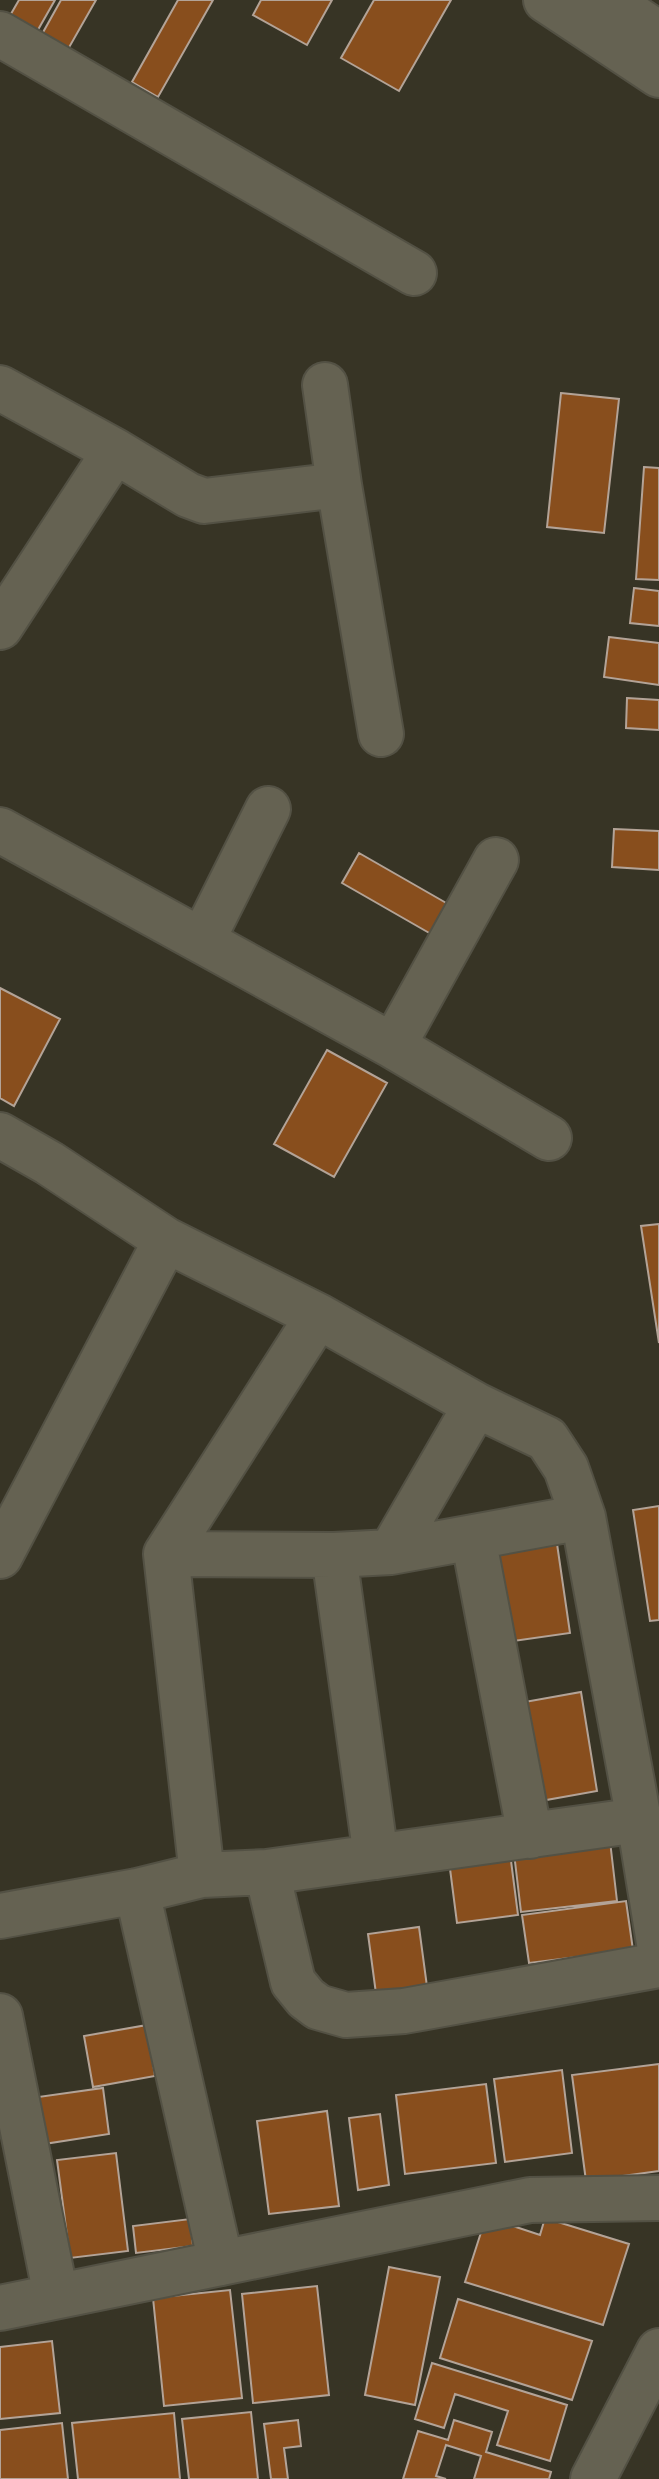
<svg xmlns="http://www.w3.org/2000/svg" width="659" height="2479" font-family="'Space Grotesk',sans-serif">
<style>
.building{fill:#884e1d;stroke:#b3a397;stroke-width:2}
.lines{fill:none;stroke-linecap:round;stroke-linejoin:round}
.minor-casing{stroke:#535144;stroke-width:48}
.minor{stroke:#656252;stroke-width:44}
</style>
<rect width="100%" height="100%" fill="#373425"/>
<path class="building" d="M19 0H55L31 42 4 26Z
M61 0H96L67 51 41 36Z
M178 0H213L158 97 132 82Z
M261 0H332L307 45 253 15Z
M374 0H451L399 91 341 58Z
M561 393 619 399 604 533 547 527Z
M644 467 659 468V580L636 579Z
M634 588 659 591V626L630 623Z
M609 637 659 643V685L604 677Z
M627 698 659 700V730L626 728Z
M614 829 659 831V870L612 867Z
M359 853 448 904 431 934 342 883Z
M0 988 60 1019 14 1106 0 1098Z
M327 1050 387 1083 334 1177 274 1144Z
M659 1224V1343L641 1226Z
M659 1506V1620L650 1621 633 1510Z
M555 1530 570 1633 499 1643 484 1540Z
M581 1692 597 1791 535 1802 519 1703Z
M610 1841 617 1901 521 1912 514 1853Z
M510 1853 518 1915 457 1923 449 1861Z
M626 1901 633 1950 529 1963 522 1915Z
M419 1927 428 1994 377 2001 368 1934Z
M147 2025 155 2076 93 2087 84 2036Z
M659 2064V2171L586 2181 572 2075Z
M562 2070 572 2153 505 2162 494 2079Z
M486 2084 496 2163 405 2174 396 2095Z
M103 2088 109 2134 44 2144 38 2097Z
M327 2111 339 2206 269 2214 257 2121Z
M380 2114 389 2185 358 2190 349 2118Z
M116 2153 128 2251 70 2258 57 2160Z
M486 2217 540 2235 545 2218 629 2244 603 2325 465 2282Z
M190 2219 193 2246 136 2253 133 2226Z
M389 2267 440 2277 415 2405 365 2395Z
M317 2286 329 2395 253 2403 242 2294Z
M230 2290 242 2398 164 2406 153 2298Z
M458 2299 592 2341 572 2400 440 2358Z
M52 2341 60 2413 0 2419V2347Z
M432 2363 567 2405 550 2461 497 2445 508 2411 455 2394 444 2428 415 2419Z
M251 2412 258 2479H189L182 2419Z
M174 2413 180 2479H78L72 2423Z
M298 2420 301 2446 284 2448 288 2479H271L264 2424Z
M454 2420 492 2432 486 2452 551 2472 549 2479H474L481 2456 446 2445 436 2476 446 2479H403L418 2431 448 2440Z
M62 2423 68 2479H0V2430Z"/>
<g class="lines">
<g class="minor-casing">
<path id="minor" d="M546 0 659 75
M608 0 659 34
M0 34 414 273
M325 385 339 485
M0 388 115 451 188 495 204 501 339 485 381 734
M0 627 115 451
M0 830 393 1046 496 860
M202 941 268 809
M393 1046 549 1138
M0 1135 49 1163 166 1240 318 1316 476 1405 547 1439 566 1468 583 1517 639 1820 659 1943
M473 1537 530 1836
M391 1552 583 1517
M166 1554 334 1555 391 1552 476 1405
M334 1555 376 1857
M0 1556 166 1240
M267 1872 293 1982 306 1998 318 2007 346 2015 404 2011 659 1965
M202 1875 166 1554 318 1316
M137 1891 221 2263
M0 1916 137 1891 202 1875 267 1872 639 1820
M0 2016 56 2296
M0 2308 530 2200 659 2198
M593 2479 659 2351"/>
</g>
<use href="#minor" class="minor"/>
</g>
</svg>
